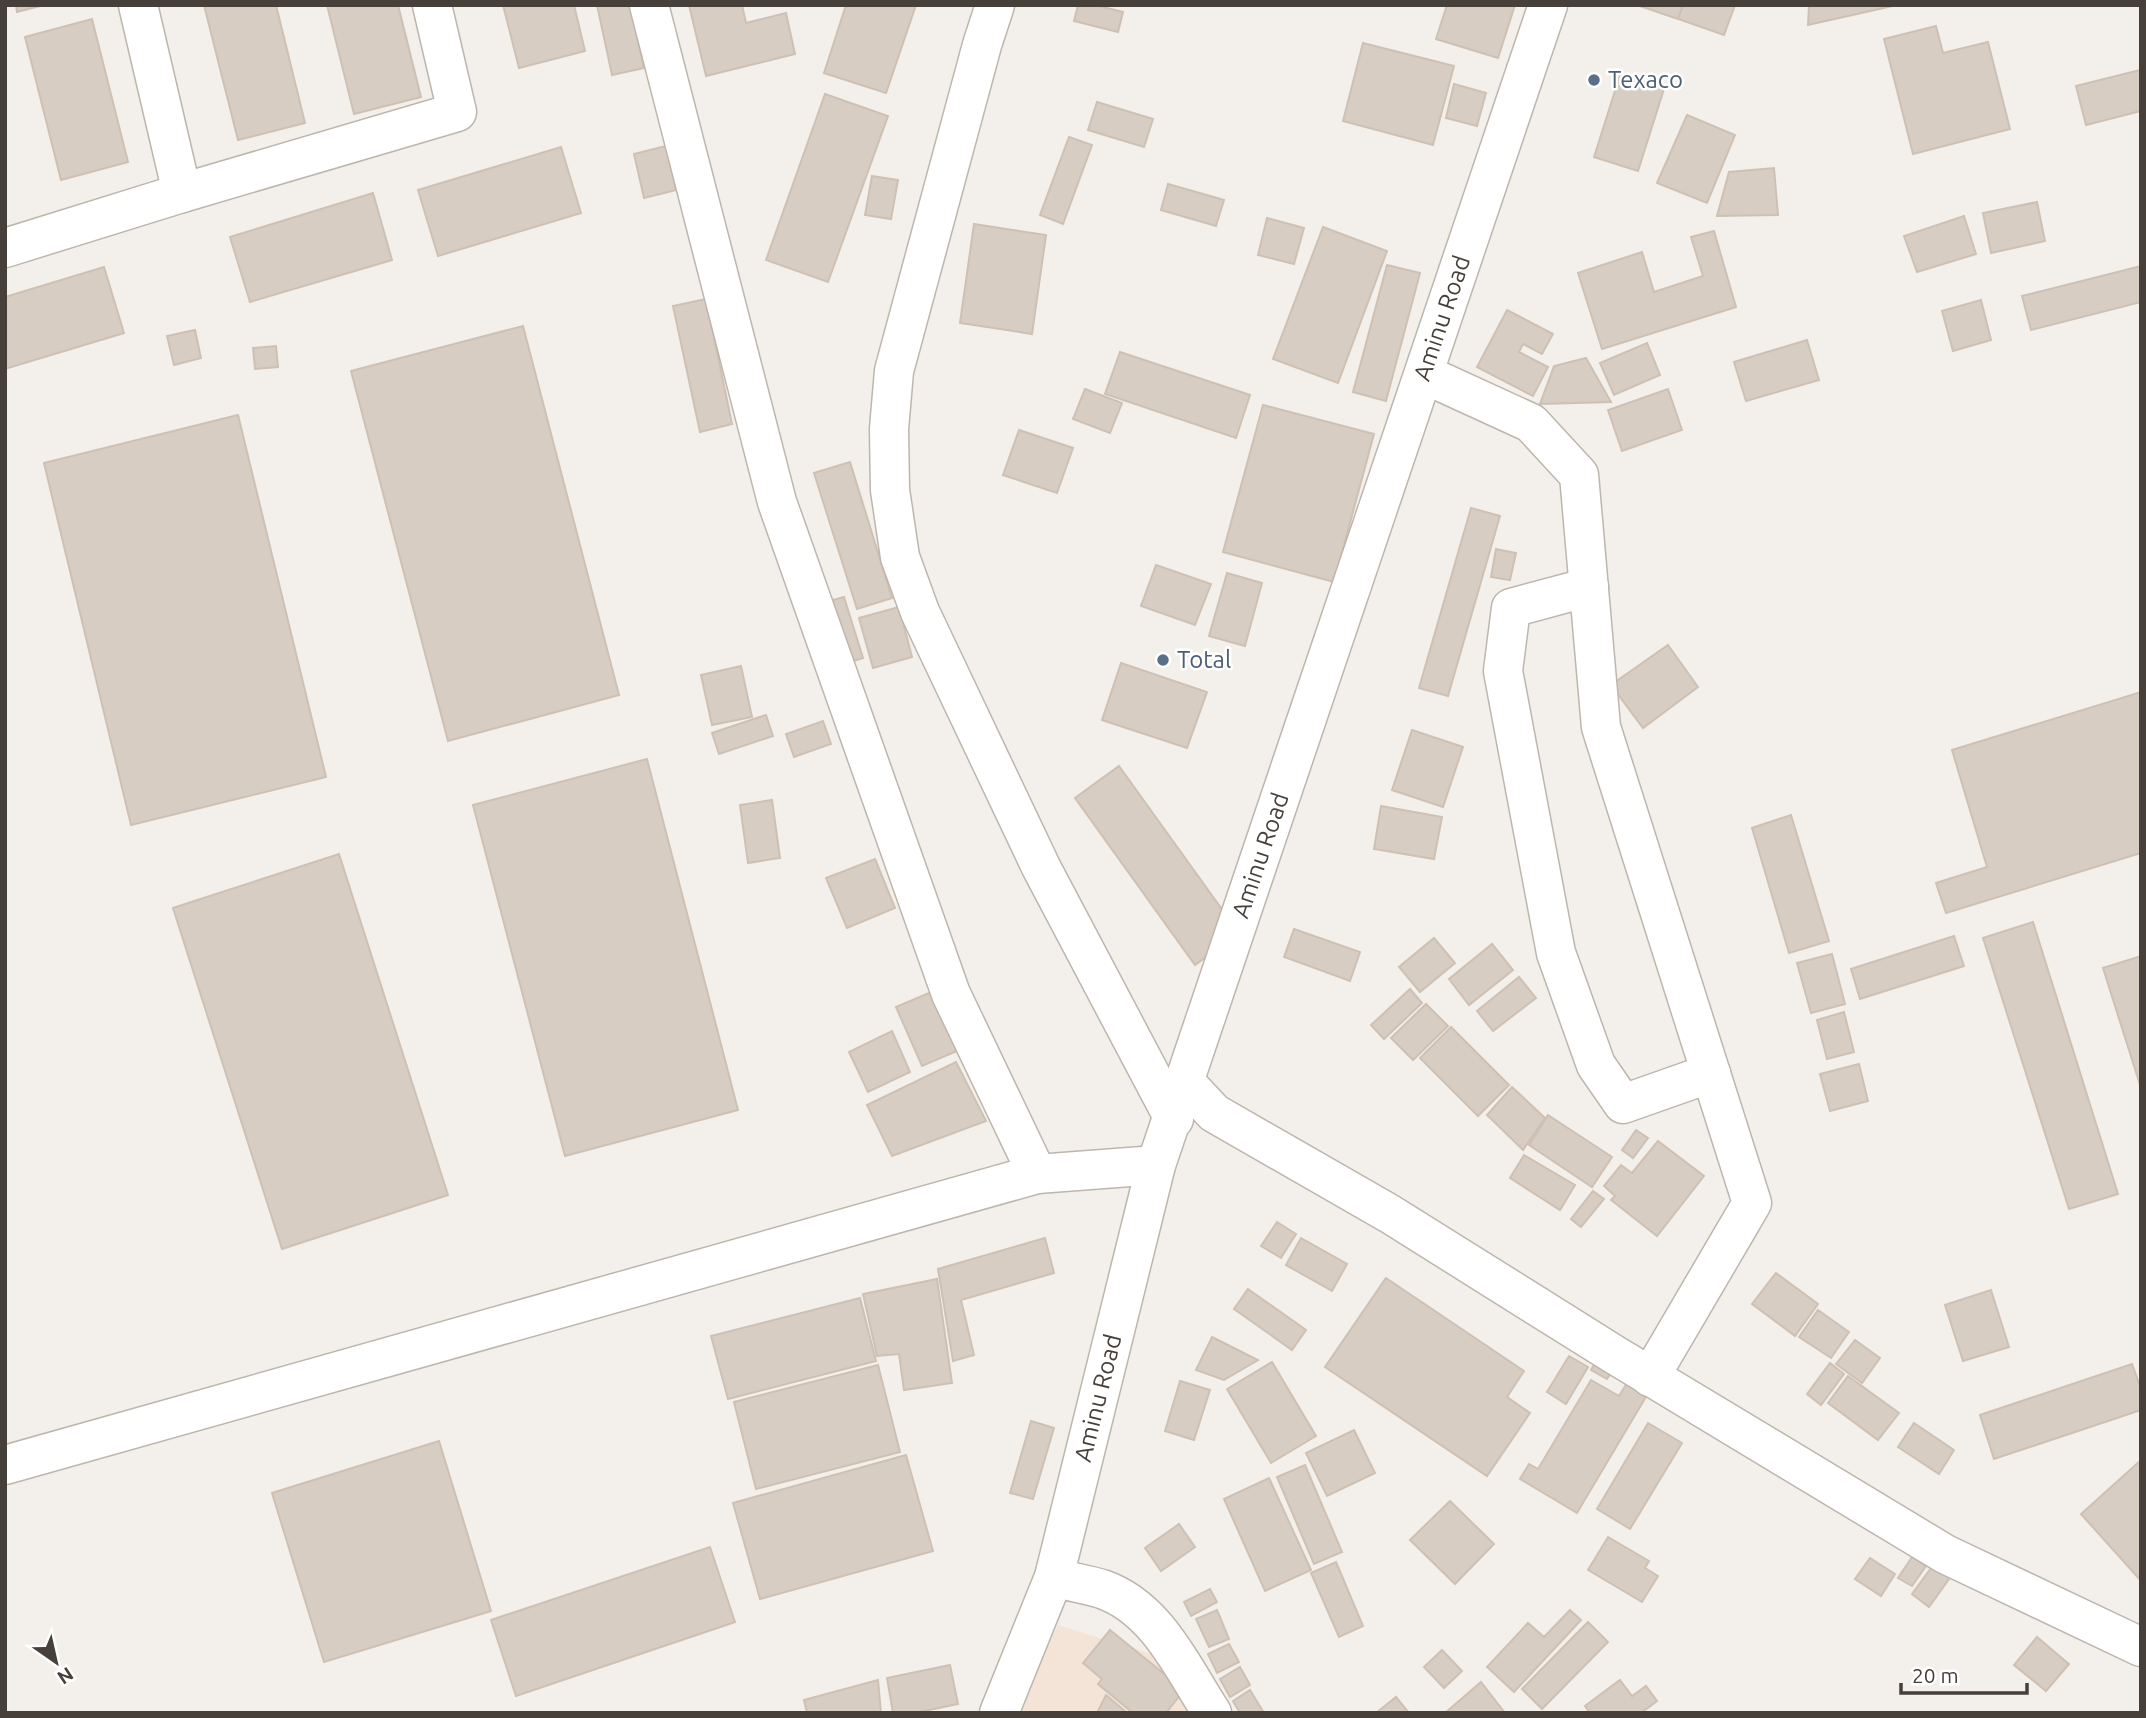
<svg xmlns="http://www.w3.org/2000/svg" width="2146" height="1718" font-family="Ubuntu,sans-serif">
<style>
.commercial{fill:#f3e4d7}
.building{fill:#d7cdc3;stroke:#cec1b4;stroke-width:2}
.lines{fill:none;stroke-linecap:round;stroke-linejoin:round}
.minor-casing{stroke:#beb6ad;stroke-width:41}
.minor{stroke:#fff;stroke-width:38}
.service-dot{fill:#5c6f8a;stroke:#fff;stroke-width:2.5}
.labels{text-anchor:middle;stroke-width:5;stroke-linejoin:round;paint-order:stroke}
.service-label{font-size:24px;fill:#4e5e75;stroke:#fff;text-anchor:start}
.street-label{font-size:24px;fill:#473f39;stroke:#fff}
</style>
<rect width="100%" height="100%" fill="#f3efea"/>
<path class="commercial" d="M1058 1625 1154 1655 1191 1713H1014Z"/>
<path class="building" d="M16 5H44L17 12Z
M204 5H276L305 123 238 140Z
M327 5H398L421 97 354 114Z
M503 5H574L585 51 519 68Z
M597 5H630L644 68 612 75Z
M689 5H742L746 23 786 13 795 54 706 76Z
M846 5H916L886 93 824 73Z
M1078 5H1095L1123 12 1118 32 1074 21Z
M1447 5H1515L1498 58 1436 39Z
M1637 5H1683L1678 19Z
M1683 5H1735L1724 35 1678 19Z
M1809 5H1897L1808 25Z
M92 19 128 162 61 180 25 37Z
M1936 26 1943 53 1988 42 2010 129 1913 154 1884 39Z
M1363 43 1454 66 1433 145 1343 121Z
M2140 70 2141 111 2086 125 2076 86Z
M1620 75 1664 89 1638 171 1594 157Z
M1454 84 1486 93 1477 126 1446 118Z
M825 94 888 116 828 282 766 260Z
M1097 102 1153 119 1144 147 1088 130Z
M1687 115 1735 135 1707 203 1657 183Z
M1069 137 1092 145 1063 224 1040 215Z
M666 146 676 190 644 198 634 154Z
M561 147 581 213 438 256 418 190Z
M1774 168 1778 215 1717 216 1729 172Z
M872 176 898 180 891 219 865 215Z
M1168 184 1224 200 1216 226 1161 210Z
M373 193 392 260 250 302 230 237Z
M2037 202 2045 241 1991 253 1983 213Z
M1964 216 1976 254 1917 272 1904 236Z
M1267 218 1304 228 1294 264 1258 255Z
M974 224 1046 235 1032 334 960 323Z
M1323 227 1387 251 1338 383 1273 359Z
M1714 231 1736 307 1602 349 1578 273 1642 252 1654 292 1703 276 1691 237Z
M1387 265 1420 273 1386 401 1353 392Z
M2141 266V302L2031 330 2022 296Z
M104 267 124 333 5 369V297Z
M706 299 732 424 700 432 673 306Z
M1981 300 1991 340 1953 351 1942 311Z
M1507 310 1553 334 1542 354 1523 344 1519 352 1548 367 1533 396 1477 367Z
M523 326 619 695 448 741 351 371Z
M195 330 201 358 174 365 167 336Z
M1807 340 1819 380 1746 401 1734 362Z
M1647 343 1660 375 1614 395 1600 363Z
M276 346 278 367 255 369 253 348Z
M1120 352 1250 395 1236 438 1105 394Z
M1586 358 1611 402 1540 404 1554 366Z
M1085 389 1122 403 1110 433 1073 419Z
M1668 389 1682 430 1622 451 1608 410Z
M1263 405 1374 434 1334 582 1223 552Z
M238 415 326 777 131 825 44 463Z
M1019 430 1073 448 1057 493 1003 475Z
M850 462 892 598 857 609 814 473Z
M1471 508 1500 516 1448 696 1419 688Z
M1496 549 1516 553 1510 580 1491 577Z
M1156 565 1211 584 1195 625 1141 606Z
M1227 573 1262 583 1245 646 1209 636Z
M844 597 863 658 840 665 822 603Z
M899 607 912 657 873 668 859 618Z
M1668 645 1698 687 1643 728 1611 685Z
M1121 663 1207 692 1187 748 1102 720Z
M741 666 752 717 712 725 701 675Z
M2141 692V853L1946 913 1936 883 1987 867 1952 750Z
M766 715 773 736 719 754 712 733Z
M823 721 831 744 794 757 786 734Z
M1412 730 1463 747 1443 807 1392 790Z
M647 759 738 1110 565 1156 473 805Z
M1119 766 1239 933 1195 965 1075 798Z
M772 800 780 858 748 863 740 805Z
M1381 806 1442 817 1434 859 1374 849Z
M1791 815 1829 941 1789 953 1752 828Z
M339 854 448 1195 282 1249 173 908Z
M875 859 895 908 847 928 826 878Z
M2033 922 2118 1194 2069 1209 1983 938Z
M1294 929 1360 952 1350 981 1284 957Z
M1954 936 1964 966 1860 999 1851 969Z
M1434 938 1455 963 1420 992 1399 967Z
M1492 944 1513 970 1469 1005 1449 979Z
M1832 954 1845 1004 1811 1013 1797 963Z
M2141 956V1088L2103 968Z
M1519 977 1536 998 1493 1031 1477 1011Z
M1410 989 1422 1003 1384 1039 1371 1025Z
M931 992 957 1051 922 1066 896 1007Z
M1426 1004 1448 1026 1413 1060 1391 1038Z
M1844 1012 1854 1052 1827 1059 1817 1020Z
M1451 1027 1509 1085 1478 1116 1420 1058Z
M892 1031 910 1072 868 1092 849 1052Z
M956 1062 986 1121 892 1156 867 1105Z
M1859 1064 1868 1101 1830 1111 1820 1074Z
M1512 1087 1545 1118 1523 1150 1487 1115Z
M1548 1115 1612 1157 1592 1187 1529 1145Z
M1636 1130 1648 1138 1633 1158 1622 1150Z
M1658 1141 1704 1176 1657 1236 1611 1200 1615 1196 1604 1186 1621 1165 1632 1173Z
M1524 1155 1575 1185 1560 1210 1510 1178Z
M1593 1191 1604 1199 1581 1227 1571 1219Z
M1277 1222 1296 1234 1281 1258 1261 1246Z
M1045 1238 1054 1273 961 1300 974 1355 953 1361 938 1269Z
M1301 1238 1347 1264 1332 1291 1286 1265Z
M1776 1273 1818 1304 1795 1336 1752 1304Z
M1386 1278 1524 1371 1507 1397 1530 1413 1487 1476 1325 1367Z
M937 1279 952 1383 904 1390 899 1354 877 1356 863 1294Z
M1248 1289 1306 1330 1292 1350 1234 1309Z
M1991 1290 2009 1347 1963 1361 1945 1305Z
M860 1298 876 1361 728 1399 711 1336Z
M1818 1310 1849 1332 1831 1358 1799 1337Z
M1212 1337 1258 1360 1224 1380 1196 1370Z
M1855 1340 1880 1358 1862 1383 1836 1364Z
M1600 1355 1616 1365 1607 1379 1591 1370Z
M1569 1356 1588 1367 1566 1404 1547 1392Z
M1272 1362 1316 1436 1271 1463 1227 1389Z
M1830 1363 1844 1374 1821 1405 1807 1394Z
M2132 1364 2141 1389V1410L1994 1459 1980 1415Z
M878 1365 900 1452 756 1489 734 1402Z
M1848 1376 1899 1413 1878 1440 1828 1403Z
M1591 1380 1619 1396 1627 1383 1647 1395 1577 1513 1520 1479 1529 1464 1538 1469Z
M1180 1381 1210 1390 1194 1440 1165 1431Z
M1031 1421 1054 1428 1033 1499 1010 1493Z
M1648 1423 1682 1443 1630 1529 1597 1509Z
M1914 1423 1954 1450 1939 1474 1898 1447Z
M1354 1430 1375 1473 1327 1496 1306 1453Z
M439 1441 491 1611 324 1662 272 1493Z
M906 1455 933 1551 760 1599 733 1503Z
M2141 1460V1581L2081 1514Z
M1305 1465 1342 1552 1314 1564 1277 1477Z
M1269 1478 1311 1570 1265 1591 1224 1499Z
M1450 1501 1494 1544 1455 1584 1410 1540Z
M1179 1524 1195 1547 1161 1571 1145 1548Z
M1608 1537 1649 1561 1645 1568 1658 1576 1642 1602 1588 1570Z
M710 1547 735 1622 516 1696 491 1620Z
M1912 1557 1926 1566 1912 1586 1898 1578Z
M1870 1558 1895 1574 1881 1596 1855 1579Z
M1937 1560 1954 1572 1929 1607 1912 1594Z
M1336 1562 1363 1626 1339 1637 1311 1573Z
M1210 1589 1217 1602 1191 1616 1184 1602Z
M1217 1610 1229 1639 1209 1647 1196 1619Z
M1570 1610 1581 1620 1514 1692 1487 1667 1528 1623 1544 1637Z
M1588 1622 1608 1642 1542 1709 1522 1689Z
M1110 1630 1184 1690 1166 1713H1133L1098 1684 1102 1679 1083 1663Z
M2037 1637 2069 1664 2046 1691 2014 1665Z
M1229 1644 1239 1662 1217 1673 1208 1654Z
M1442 1650 1462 1671 1444 1688 1424 1667Z
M950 1665 958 1704 915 1713H893L887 1678Z
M1240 1667 1250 1685 1230 1697 1220 1679Z
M878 1680 881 1713H807L804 1700Z
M1620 1680 1632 1696 1646 1686 1657 1701 1641 1713H1590L1585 1706Z
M1481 1682 1505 1713H1445Z
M1250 1690 1264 1713H1240L1233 1701Z
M1106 1695 1127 1713H1097Z
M1396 1697 1409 1713H1376Z"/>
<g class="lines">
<g class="minor-casing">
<g id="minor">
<path d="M649 5 777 502 951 994 1037 1174"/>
<path d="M995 5 982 45 894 371 889 429 890 490 900 557 920 612 1041 867 1174 1119"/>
<path d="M182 193 457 112 432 5"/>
<path d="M5 248 182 193 138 5"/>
<path d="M1424 374 1531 423 1579 475 1601 727 1752 1203 1650 1377"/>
<path d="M1589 587 1511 608 1503 671 1556 953 1596 1065 1623 1104 1711 1073"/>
<path d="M1186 1083 1214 1113 1390 1214 1615 1355 1945 1554 2141 1647"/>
<path d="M5 1465 1037 1174 1156 1165"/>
<path d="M1054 1577C1069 1582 1086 1584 1102 1589 1157 1608 1182 1667 1212 1713"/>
<path id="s1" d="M999 1713 1054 1577 1156 1165 1548 5"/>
</g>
</g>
<use href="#minor" class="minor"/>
</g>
<g class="service-dot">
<circle cx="1594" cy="80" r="7"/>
<circle cx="1163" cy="660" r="7"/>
</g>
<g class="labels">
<g class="service-label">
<text x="1608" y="88">Texaco</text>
<text x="1177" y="668">Total</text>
</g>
<g class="street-label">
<text dy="8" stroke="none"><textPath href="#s1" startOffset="1465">Aminu Road</textPath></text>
<text dy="8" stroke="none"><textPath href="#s1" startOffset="898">Aminu Road</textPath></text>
<text dy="8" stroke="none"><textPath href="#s1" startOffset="331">Aminu Road</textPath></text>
</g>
</g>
<rect width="2146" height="1718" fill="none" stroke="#473f39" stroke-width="14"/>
<g transform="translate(56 1662) rotate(146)" stroke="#ffffff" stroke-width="5" paint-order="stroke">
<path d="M0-5L12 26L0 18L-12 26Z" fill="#473f39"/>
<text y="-10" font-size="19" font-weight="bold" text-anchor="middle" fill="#473f39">N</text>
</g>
<path d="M1901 1683v10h126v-10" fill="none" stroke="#473f39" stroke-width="3.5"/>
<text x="1912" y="1683" font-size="21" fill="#473f39" stroke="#ffffff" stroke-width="5" paint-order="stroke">20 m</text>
</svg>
